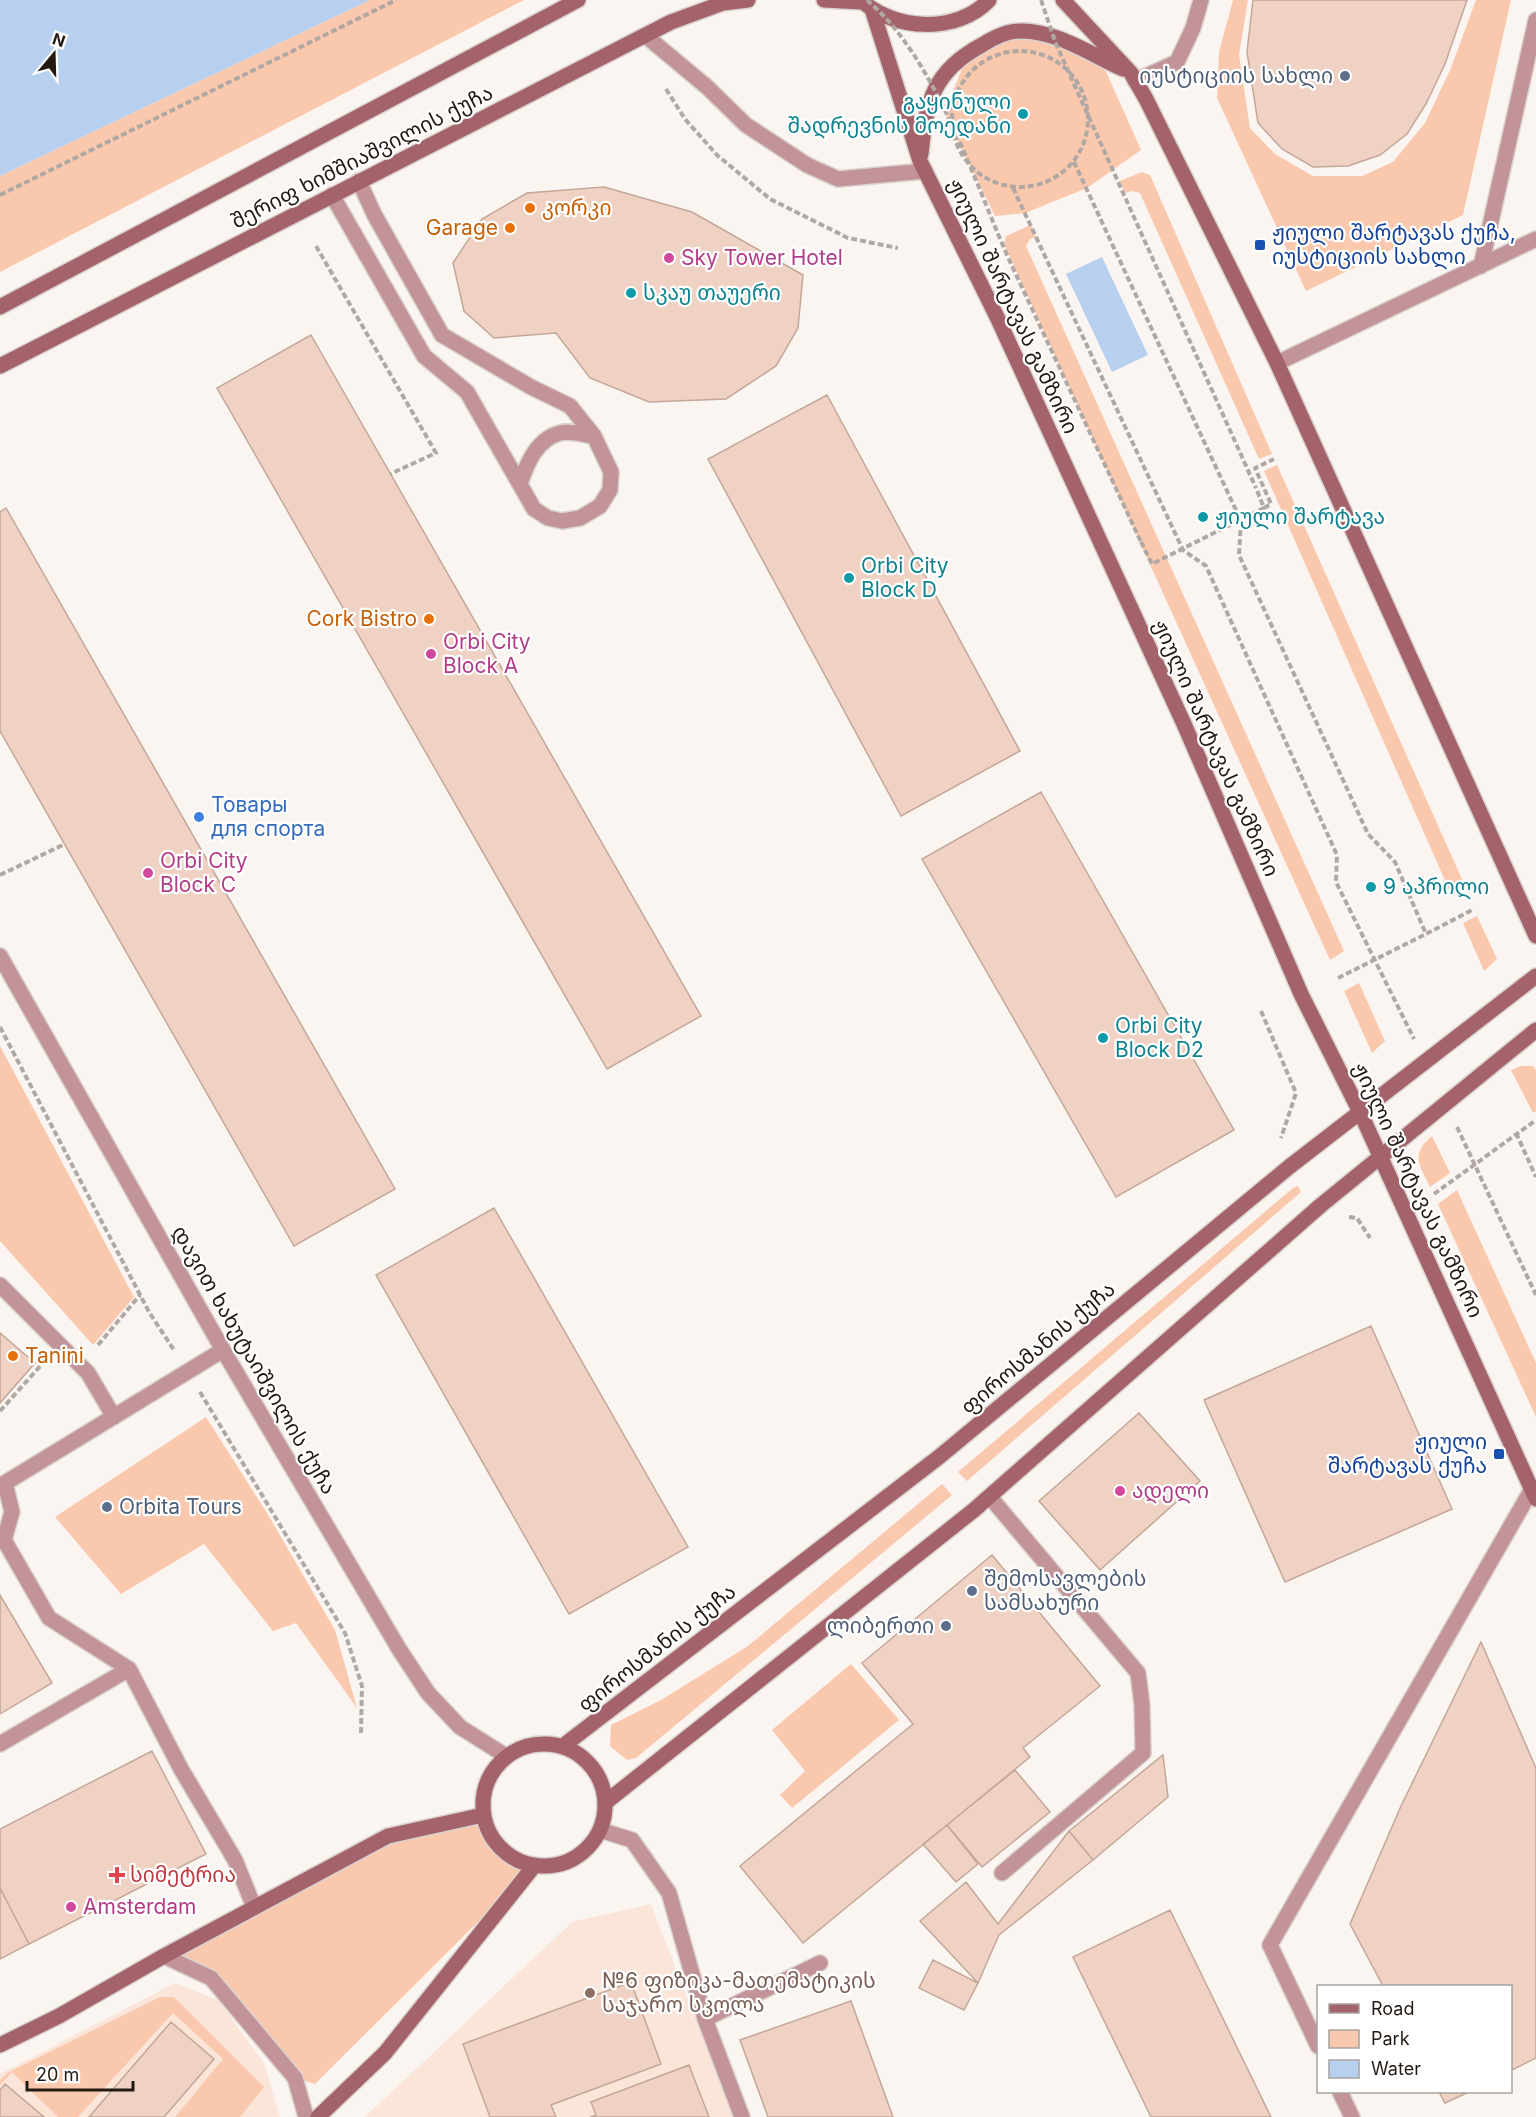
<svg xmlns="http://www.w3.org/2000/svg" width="1536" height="2117" font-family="Inter,'Noto Sans Georgian',sans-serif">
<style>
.built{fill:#fbe5d9}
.green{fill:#fac8ad}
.water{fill:#b8d0f0}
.building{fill:#efd2c3;stroke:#c3a798;stroke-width:1.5}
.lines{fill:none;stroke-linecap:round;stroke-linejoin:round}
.lane-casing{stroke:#d9d2ce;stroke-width:18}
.street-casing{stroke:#d9d2ce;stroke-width:18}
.secondary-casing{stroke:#d9d2ce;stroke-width:18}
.path{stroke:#b0a8a4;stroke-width:4;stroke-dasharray:6 3;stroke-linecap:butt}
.lane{stroke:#c29398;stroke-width:15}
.street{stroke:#c29398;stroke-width:15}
.secondary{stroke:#a4626b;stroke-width:15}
.path-bridge{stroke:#b0a8a4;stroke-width:4;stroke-dasharray:6 3;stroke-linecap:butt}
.service-dot{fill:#5c6f8a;stroke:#fff;stroke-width:2}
.culture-dot{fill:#0f9aa8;stroke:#fff;stroke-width:2}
.food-dot{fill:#e8710a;stroke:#fff;stroke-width:2}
.transit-dot{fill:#1a4fb4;stroke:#fff;stroke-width:2}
.hotel-dot{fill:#d1479c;stroke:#fff;stroke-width:2}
.shop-dot{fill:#3f7fe0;stroke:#fff;stroke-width:2}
.health-dot{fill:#e0444e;stroke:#fff;stroke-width:2}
.education-dot{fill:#8d6e63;stroke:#fff;stroke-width:2}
.labels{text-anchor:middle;stroke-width:4.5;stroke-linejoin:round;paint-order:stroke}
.service-label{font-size:21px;fill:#4e5e75;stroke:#fff;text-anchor:end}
.culture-label{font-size:21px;fill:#0d838f;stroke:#fff;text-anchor:start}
.street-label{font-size:21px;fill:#241a14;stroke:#fff}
.food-label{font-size:21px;fill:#c56008;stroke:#fff;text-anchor:start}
.transit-label{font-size:21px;fill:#164399;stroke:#fff;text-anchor:start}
.hotel-label{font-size:21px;fill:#b23c85;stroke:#fff;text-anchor:start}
.shop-label{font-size:21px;fill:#366cbe;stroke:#fff;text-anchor:start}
.health-label{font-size:21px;fill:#be3a42;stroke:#fff;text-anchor:start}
.education-label{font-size:21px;fill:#785e54;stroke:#fff;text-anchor:start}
</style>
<rect width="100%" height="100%" fill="#fbf5f2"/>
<path class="built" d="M651 1904 733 2117H365L572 1922Z
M175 1983 218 2000 264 2063 280 2117H0V2074Z"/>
<path class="green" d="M370 0H524L0 272V176Z
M1233 0H1248L1239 55 1250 128 1275 154 1313 176H1362L1393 162 1425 123 1451 68 1476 0H1511L1463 215 1306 291 1217 98 1219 52Z
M1030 26 1100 58 1141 150 1087 188 1025 213 995 216 946 118 953 91 964 64 980 43Z
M1142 172 1150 175 1272 454 1259 459 1140 193 1132 191 1125 193 1120 181Z
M1031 225 1036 237 1030 239 1026 246 1344 951 1330 960 1004 244 1006 236Z
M1277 465 1465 886 1451 894 1264 471Z
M1477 916 1497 959 1484 971 1463 923Z
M1359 983 1385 1041 1372 1053 1344 991Z
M0 1046 134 1297 93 1345 0 1241Z
M1521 1066H1533L1536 1070V1111L1533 1113 1511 1070Z
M1432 1136 1450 1173 1430 1187C1419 1164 1410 1155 1432 1136Z
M1298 1186 1301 1192 967 1481 958 1472 1293 1188Z
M1457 1190 1536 1363V1417L1438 1204Z
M206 1417 267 1513 335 1630 357 1708 296 1623 273 1631 204 1544 121 1594 55 1517Z
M942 1484 952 1495 636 1758 627 1760 610 1746 611 1725 661 1700 748 1646Z
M851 1664 899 1720 792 1808 780 1795 805 1771 772 1730Z
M483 1815C495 1847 504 1852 534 1866L315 2084 295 2078 211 1978 164 1956 388 1836Z
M160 1997H174L264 2087 240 2117H175L223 2059 173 2013 78 2117H58L12 2072 0 2085V2080L9 2072Z"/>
<path class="water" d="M0 0H370L0 176Z
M1102 257 1148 355 1112 372 1066 274Z"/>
<path class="building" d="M1253 0H1467L1445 64 1426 104 1407 134 1380 155 1348 166 1313 167 1282 149 1258 123 1247 52Z
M604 187 692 212 803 275 798 328 776 366 726 399 649 402 590 378 556 333 494 338 464 311 453 263 482 219 527 193Z
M311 335 701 1016 607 1069 217 388Z
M827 395 1020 751 901 816 708 459Z
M6 508 395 1189 294 1246 0 731V512Z
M1041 792 1234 1130 1116 1197 922 859Z
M494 1208 688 1547 569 1614 376 1275Z
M1371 1326 1452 1509 1285 1582 1204 1400Z
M0 1333 35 1363 0 1403Z
M1139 1413 1200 1481 1100 1570 1039 1501Z
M992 1555 1100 1686 1023 1748 1030 1757 803 1943 740 1866 913 1724 862 1663Z
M0 1595 52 1683 0 1714Z
M1481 1642 1536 1768V2058L1510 2071V1986H1383L1350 1924 1401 1806Z
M152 1751 206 1854 29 1944 0 1888V1829Z
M1163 1755 1168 1797 1093 1860 1069 1831Z
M1015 1770 1050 1812 982 1867 947 1825Z
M947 1825 978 1864 956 1882 923 1844Z
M1069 1831 1093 1860 999 1935 978 1983 920 1921 966 1882 998 1924Z
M0 1888 29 1944 0 1959Z
M1170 1910 1271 2117H1151L1073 1957Z
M933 1960 978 1983 964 2010 919 1988Z
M631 1982 661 2064 551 2105 556 2117H490L463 2044Z
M851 2001 893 2117H768L740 2040Z
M171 2022 214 2059 164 2117H89Z
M689 2065 709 2117H590L596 2115 591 2102Z
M5 2084 44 2117H0V2090Z
M1439 2092H1469L1445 2103Z"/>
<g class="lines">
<g class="lane-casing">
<path id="lane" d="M646 36 707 87 746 125 807 165 838 179 925 171
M1135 81 1177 62 1193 28 1201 0
M332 195 424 356 467 392 534 509 548 518 562 521 580 518 600 506 610 490 611 472 594 436 570 406 531 387 442 335 374 214 359 181
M1481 266 1536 20
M520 484C527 463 537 439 560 433 570 430 584 435 594 436
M0 1285 88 1373 114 1417
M223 1350 5 1483 12 1512 4 1540 49 1618 129 1669 181 1769 235 1860 254 1907
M990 1497 1138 1673 1142 1705 1143 1753 1002 1873
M0 1744 129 1669
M600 1830 632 1840 669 1893 705 2019 742 2117
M705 2019 820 1963
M1318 2046 1270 1945 1532 1489
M1340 2092 1352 2117"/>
</g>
<g class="street-casing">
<path id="street" d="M1277 363 1536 239
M0 956 223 1350 399 1649 428 1693 460 1727 506 1756
M164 1956 211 1978 295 2078 306 2117"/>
</g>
<g class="secondary-casing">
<path id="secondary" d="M824 0 862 2
M861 0C894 31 957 34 989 0
M1063 0 1131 73 1146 99 1277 363 1536 936
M872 9 920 161 998 319 1184 724 1301 994 1361 1114 1536 1499
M921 154C926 102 933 71 982 45 993 38 1006 31 1020 31 1055 30 1092 55 1123 69
M0 307 578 0
M0 366 671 22 723 3 748 0
M483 1805a61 61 0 1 1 122 0a61 61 0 1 1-122 0Z
M563 1746 939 1457 1289 1167 1536 976
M606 1802 974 1510 1320 1206 1536 1030
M0 2045 59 2016 164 1956 388 1836 483 1815
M318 2117 385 2053 534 1866"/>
</g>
<path class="path" d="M952 119a68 68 0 1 1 136 0a68 68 0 1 1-136 0Z
M666 89 685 119 717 155 770 199 848 238 898 248
M1074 162 1241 521 1239 555 1368 834 1395 862 1426 934 1474 909
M1013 188 1183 550 1206 566 1337 855 1336 882 1414 1039
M0 195 396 0
M316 246 436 453 390 474
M1264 508 1271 504 1255 468 1274 459
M1141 542 1152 564 1264 508 1256 488
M0 875 65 844
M1338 978 1426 934
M1261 1011 1296 1093 1281 1138
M0 1027 149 1312 174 1350
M1457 1127 1536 1295
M1516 1133 1536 1177
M1434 1194 1536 1120
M1349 1217 1357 1218 1370 1238
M98 1345 140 1295
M200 1392 345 1633 362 1686 361 1733
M0 1411 43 1363"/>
<use href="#lane" class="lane"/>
<use href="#street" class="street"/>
<use href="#secondary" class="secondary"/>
<path class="path-bridge" d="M867 0C937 59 974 183 1012 266 1055 358 1098 450 1141 542
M1041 0 1056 44 1256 488"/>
</g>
<g class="service-dot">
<circle cx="1345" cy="76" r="6"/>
<circle cx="107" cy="1507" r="6"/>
<circle cx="972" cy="1591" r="6"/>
<circle cx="946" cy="1626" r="6"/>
</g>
<g class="culture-dot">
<circle cx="1023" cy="114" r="6"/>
<circle cx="631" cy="293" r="6"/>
<circle cx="1203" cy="517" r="6"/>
<circle cx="849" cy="578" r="6"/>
<circle cx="1371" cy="887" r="6"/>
<circle cx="1103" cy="1038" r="6"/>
</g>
<g class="food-dot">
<circle cx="530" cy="208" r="6"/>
<circle cx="510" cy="228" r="6"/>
<circle cx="429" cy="619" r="6"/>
<circle cx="13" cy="1356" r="6"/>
</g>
<g class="transit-dot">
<rect x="1254" y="239" width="12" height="12" rx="3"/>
<rect x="1493" y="1448" width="12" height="12" rx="3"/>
</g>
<g class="hotel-dot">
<circle cx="669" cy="258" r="6"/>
<circle cx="431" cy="654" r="6"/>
<circle cx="148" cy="873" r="6"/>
<circle cx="1120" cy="1491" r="6"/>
<circle cx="71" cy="1907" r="6"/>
</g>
<circle class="shop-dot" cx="199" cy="817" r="6"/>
<path class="health-dot" d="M114 1866h6v6h6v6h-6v6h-6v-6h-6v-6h6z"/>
<circle class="education-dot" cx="590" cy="1993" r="6"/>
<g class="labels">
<g class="service-label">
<text x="1333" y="83">იუსტიციის სახლი</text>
<text x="119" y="1514" text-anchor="start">Orbita Tours</text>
<text x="984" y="1586" text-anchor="start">შემოსავლების<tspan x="984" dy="24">სამსახური</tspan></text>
<text x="934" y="1633">ლიბერთი</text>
</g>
<g class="culture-label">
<text x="1011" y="109" text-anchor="end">გაყინული<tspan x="1011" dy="24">შადრევნის მოედანი</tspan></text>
<text x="643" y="300">სკაუ თაუერი</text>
<text x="1215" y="524">ჟიული შარტავა</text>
<text x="861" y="573">Orbi City<tspan x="861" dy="24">Block D</tspan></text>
<text x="1383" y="894">9 აპრილი</text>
<text x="1115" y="1033">Orbi City<tspan x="1115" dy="24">Block D2</tspan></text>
</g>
<g class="street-label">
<text transform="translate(362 157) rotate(-27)" y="7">შერიფ ხიმშიაშვილის ქუჩა</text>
<text transform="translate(1013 306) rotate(65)" y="7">ჟიული შარტავას გამზირი</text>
<text transform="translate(1216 748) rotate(66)" y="7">ჟიული შარტავას გამზირი</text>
<text transform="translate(1418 1190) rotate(65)" y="7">ჟიული შარტავას გამზირი</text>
<text transform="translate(1038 1348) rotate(-40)" y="7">ფიროსმანის ქუჩა</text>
<text transform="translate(254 1360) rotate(60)" y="7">დავით ხახუტაიშვილის ქუჩა</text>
<text transform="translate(657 1648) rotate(-38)" y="7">ფიროსმანის ქუჩა</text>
</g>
<g class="food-label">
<text x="542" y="215">კორკი</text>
<text x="498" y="235" text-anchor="end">Garage</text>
<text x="417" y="626" text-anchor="end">Cork Bistro</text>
<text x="25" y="1363">Tanini</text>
</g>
<g class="transit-label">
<text x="1272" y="240">ჟიული შარტავას ქუჩა,<tspan x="1272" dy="24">იუსტიციის სახლი</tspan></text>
<text x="1487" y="1449" text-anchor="end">ჟიული<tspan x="1487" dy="24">შარტავას ქუჩა</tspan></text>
</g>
<g class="hotel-label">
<text x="681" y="265">Sky Tower Hotel</text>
<text x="443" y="649">Orbi City<tspan x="443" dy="24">Block A</tspan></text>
<text x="160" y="868">Orbi City<tspan x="160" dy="24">Block C</tspan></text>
<text x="1132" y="1498">ადელი</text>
<text x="83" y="1914">Amsterdam</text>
</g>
<g class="shop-label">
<text x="211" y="812">Товары<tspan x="211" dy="24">для спорта</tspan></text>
</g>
<g class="health-label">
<text x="130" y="1882">სიმეტრია</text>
</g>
<g class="education-label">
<text x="602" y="1988">№6 ფიზიკა-მათემატიკის<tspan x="602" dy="24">საჯარო სკოლა</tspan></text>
</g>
</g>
<rect x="1317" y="1985" width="195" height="108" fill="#ffffff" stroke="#a7a3a1" stroke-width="1.5"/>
<rect x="1329" y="2004" width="30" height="9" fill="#a4626b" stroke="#a7a3a1" stroke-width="1.5"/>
<text x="1371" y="2015" font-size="18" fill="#241a14">Road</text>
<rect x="1329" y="2030" width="30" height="18" fill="#fac8ad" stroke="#a7a3a1" stroke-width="1.5"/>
<text x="1371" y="2045" font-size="18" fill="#241a14">Park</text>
<rect x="1329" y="2060" width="30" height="18" fill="#b8d0f0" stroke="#a7a3a1" stroke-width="1.5"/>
<text x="1371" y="2075" font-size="18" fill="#241a14">Water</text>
<g transform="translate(54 54) rotate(19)" stroke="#ffffff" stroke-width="4.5" paint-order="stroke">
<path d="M0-4.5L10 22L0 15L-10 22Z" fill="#241a14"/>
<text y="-9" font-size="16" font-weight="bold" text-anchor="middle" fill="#241a14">N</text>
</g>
<path d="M27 2081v9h106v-9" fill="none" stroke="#241a14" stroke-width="3"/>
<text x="36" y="2081" font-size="18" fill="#241a14" stroke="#ffffff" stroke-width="4.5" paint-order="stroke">20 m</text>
</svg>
